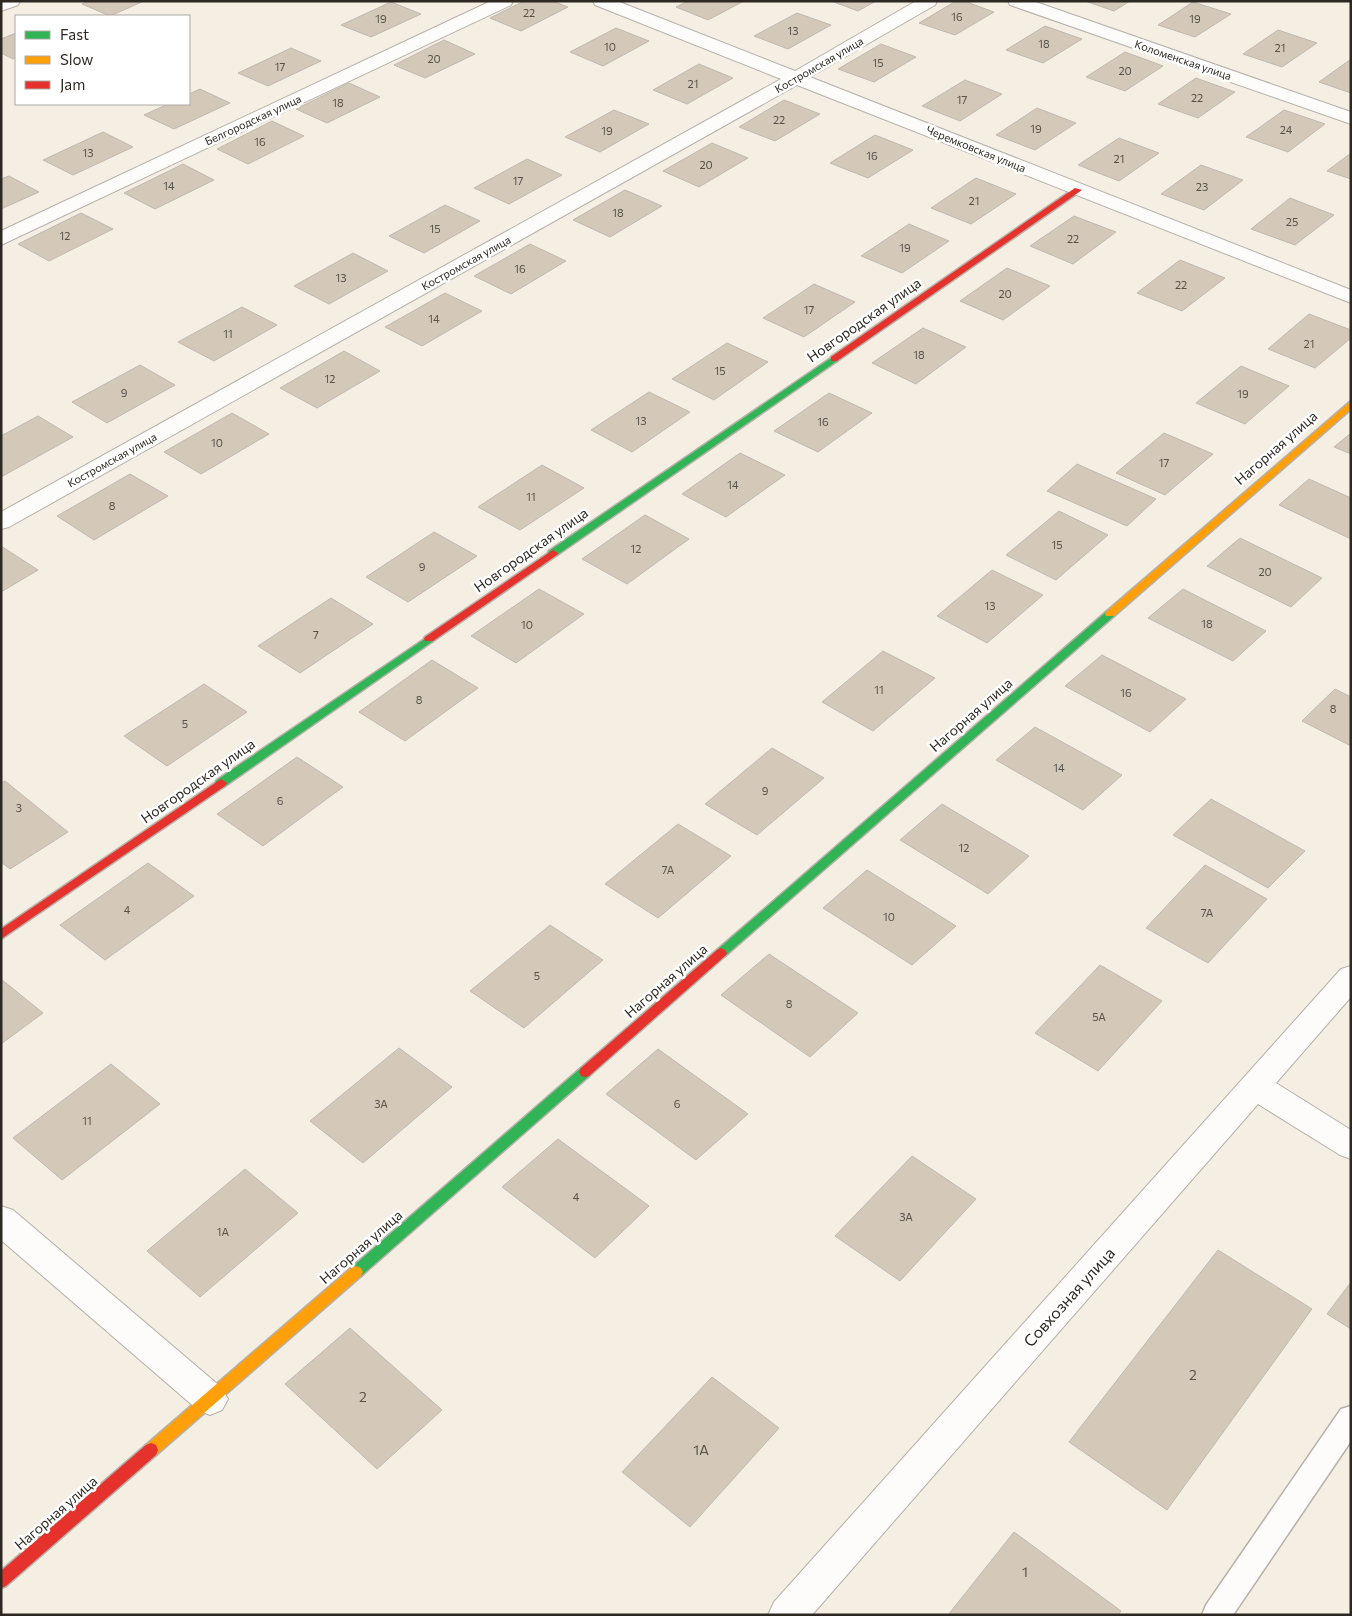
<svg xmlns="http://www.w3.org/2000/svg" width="1352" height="1616" font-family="Commissioner,sans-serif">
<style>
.building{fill:#d4c8b9;stroke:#bfb9b1}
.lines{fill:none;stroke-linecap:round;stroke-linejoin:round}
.lane-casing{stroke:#b5b0a8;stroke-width:3}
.street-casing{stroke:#b5b0a8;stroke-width:2}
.fast-casing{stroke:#b5b0a8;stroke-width:3}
.slow-casing{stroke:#b5b0a8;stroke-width:3}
.jam-casing{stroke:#b5b0a8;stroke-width:3}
.lane{fill:#fdfcfb;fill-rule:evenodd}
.street{fill:#fdfcfb;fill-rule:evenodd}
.fast{fill:#30b455;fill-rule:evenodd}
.slow{fill:#ff9f0a;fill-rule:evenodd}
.jam{fill:#e5322d;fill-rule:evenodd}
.labels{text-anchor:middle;stroke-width:5;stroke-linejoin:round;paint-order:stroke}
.number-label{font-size:11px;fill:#575148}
.far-street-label{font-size:11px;fill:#2d2922;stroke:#fff}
.street-label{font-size:14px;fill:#2d2922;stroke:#fff}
.near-number-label{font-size:14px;fill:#575148}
.near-street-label{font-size:16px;fill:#2d2922;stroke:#fff}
</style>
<rect width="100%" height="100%" fill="#f4eee3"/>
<path class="building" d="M88 1H144L110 16 82 4Z
M524 1H552L568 7 521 31 490 18Z
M688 1H744L708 20 676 7Z
M831 1H876L858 11Z
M956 1H964L994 12 955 35 919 23Z
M1085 1H1130L1114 11Z
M391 2 421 14 371 37 341 25Z
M1193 2 1231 14 1195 37 1158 25Z
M797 13 831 25 788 49 754 36Z
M1045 26 1082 39 1043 63 1006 50Z
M616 28 649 41 603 66 570 52Z
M1278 30 1317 43 1282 67 1243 54Z
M16 33V57L13 59 1 53V39Z
M444 40 475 54 425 78 394 65Z
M881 44 916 57 874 82 838 69Z
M291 48 321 61 268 86 238 73Z
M1125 52 1163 66 1125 91 1086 77Z
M1351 59V93L1319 82Z
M699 64 733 78 687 104 653 90Z
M1196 78 1235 92 1198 118 1158 104Z
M965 80 1002 94 960 121 922 106Z
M349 83 380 97 327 123 296 109Z
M200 89 230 103 174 129 144 115 168 104H189V94Z
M784 100 820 114 775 141 739 127Z
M1037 108 1076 123 1035 150 996 135Z
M614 110 649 124 600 152 565 137Z
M1284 110 1325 124 1288 152 1246 137Z
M272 121 304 136 248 164 217 149Z
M103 132 133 147 73 175 43 160Z
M875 135 913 150 868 178 830 163Z
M1119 138 1159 153 1119 181 1078 165Z
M712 143 748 158 699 187 663 171Z
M1351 153V179L1327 171Z
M527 159 562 175 509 204 474 188Z
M183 164 214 180 155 209 124 193Z
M1201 165 1243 180 1204 210 1161 194Z
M9 176 39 192 1 209V179Z
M976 178 1016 194 971 224 931 208Z
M625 190 662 206 610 237 573 220Z
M1290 198 1334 215 1295 245 1251 229Z
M445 205 480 221 424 253 389 236Z
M81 213 113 229 49 261 18 244Z
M1074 216 1116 232 1073 264 1030 246Z
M909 224 949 241 902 273 861 256Z
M530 244 566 261 511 294 474 276Z
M353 253 388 271 329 304 294 286Z
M1180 260 1225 278 1182 311 1137 293Z
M1007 268 1050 286 1003 320 960 301Z
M814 284 855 302 804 337 763 318Z
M445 293 482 311 422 346 385 327Z
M242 307 277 325 214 361 178 342Z
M1309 314 1351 330V338L1315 368 1268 349Z
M923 328 966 347 916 384 872 363Z
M727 343 768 362 714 400 672 379Z
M344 351 380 371 317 408 280 388Z
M140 365 175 385 107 423 72 402Z
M1241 366 1289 386 1245 424 1196 403Z
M649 392 690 412 632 452 591 430Z
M829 393 872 413 818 452 774 431Z
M232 413 269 434 201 474 164 452Z
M38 416 73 437 1 477V436Z
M1164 433 1213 454 1165 495 1116 473Z
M1351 433V454L1334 447Z
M740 453 785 475 726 517 682 494Z
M1077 464 1156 499 1127 526 1047 491Z
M542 465 584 488 520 530 478 507Z
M130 474 168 496 94 540 57 516Z
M1309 479 1351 498V539L1279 505Z
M1059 511 1108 535 1056 580 1006 555Z
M645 515 689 539 627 584 582 559Z
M434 532 477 556 408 602 366 577Z
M1240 538 1322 578 1291 607 1207 566Z
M1 546 38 570 1 592Z
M992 570 1043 595 987 643 937 616Z
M539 589 584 614 516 663 471 636Z
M1183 589 1266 631 1233 661 1148 618Z
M331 598 373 624 300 673 258 646Z
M883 651 935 678 873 731 822 702Z
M1102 655 1186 699 1150 732 1065 686Z
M432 660 478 688 405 741 359 712Z
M204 684 247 712 167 766 124 736Z
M1335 689 1351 697V746L1302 721Z
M1035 727 1122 775 1083 810 996 760Z
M772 748 824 778 757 835 705 804Z
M297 757 343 787 263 846 217 814Z
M5 781 68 832 10 869 1 862V783Z
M1211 799 1305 851 1268 888 1173 835Z
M942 804 1029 856 988 894 900 840Z
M678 824 731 856 658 918 605 884Z
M148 863 194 896 105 960 60 925Z
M1205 865 1267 899 1208 963 1146 928Z
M867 870 956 926 912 965 823 908Z
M550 925 603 960 524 1028 470 991Z
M769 954 858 1013 810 1057 721 995Z
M1100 965 1162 1001 1098 1071 1035 1033Z
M1 979 43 1013 1 1044Z
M399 1048 452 1087 363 1163 310 1121Z
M658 1049 748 1114 696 1160 606 1094Z
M111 1064 160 1104 62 1180 13 1138Z
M558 1139 649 1206 595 1258 502 1187Z
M912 1156 976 1199 900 1281 835 1236Z
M245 1169 298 1213 200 1297 147 1251Z
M1218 1250 1312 1309 1167 1510 1069 1442Z
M1351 1282V1329L1327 1314Z
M350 1328 442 1410 377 1469 285 1384Z
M712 1377 779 1428 690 1527 622 1472Z
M1014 1532 1121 1611 1118 1615H948Z"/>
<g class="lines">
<g class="lane-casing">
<path id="lane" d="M1351 1406V1441L1233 1615H1202L1206 1605 1341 1409Z"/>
</g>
<g class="street-casing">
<path id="street" d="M1 1H20L18 5 1 11Z
M491 1H513L511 5 1 245V231Z
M593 1H617L795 71 916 1H937L935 5 810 77 1351 290V303L797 85 9 527 1 529V512L781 79 595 5Z
M1008 1H1033L1351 112V124L1010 5Z
M1351 966V997L1276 1083 1351 1130V1159L1340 1155 1258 1104 812 1615H768L774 1602 1341 969Z
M1 1206 13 1210 222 1388 228 1399 222 1410 210 1415 198 1410 1 1240Z"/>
</g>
<g class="fast-casing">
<path id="fast" d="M834 356 838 359 837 361 557 555H549L548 553 549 551Z
M1110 611 1115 614 1114 616 725 956H717L715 953 717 950 1106 612Z
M429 636 433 637 434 639 433 641 225 786H217L215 783 217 780Z
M585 1067 589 1068 591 1072 589 1076 361 1276 356 1278 351 1276 349 1272 351 1268 581 1068Z"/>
</g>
<g class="slow-casing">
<path id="slow" d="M1351 401V409L1114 616H1106L1105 614 1106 612Z
M356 1266 361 1268 363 1272 361 1276 156 1455 151 1457 146 1455 144 1450 146 1445 351 1268Z"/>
</g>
<g class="jam-casing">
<path id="jam" d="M1075 188 1082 190 837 361H831V357Z
M553 550 558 553 557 555 433 641H425L424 639 425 637Z
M221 779 227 783 225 786 1 939V929Z
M721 948 725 950 727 953 725 956 589 1076 585 1077 581 1076 579 1072 581 1068 717 950Z
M151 1443 156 1445 158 1450 156 1455 6 1586 1 1588V1571L146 1445Z"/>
</g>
<use href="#lane" class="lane"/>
<use href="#street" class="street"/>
<use href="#fast" class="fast"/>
<use href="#slow" class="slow"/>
<use href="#jam" class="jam"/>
</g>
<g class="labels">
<g class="number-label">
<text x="529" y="17">22</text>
<text x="957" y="21">16</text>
<text x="381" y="23">19</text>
<text x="1195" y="23">19</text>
<text x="793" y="35">13</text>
<text x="1044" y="48">18</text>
<text x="610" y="51">10</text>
<text x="1280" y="52">21</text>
<text x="434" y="63">20</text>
<text x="878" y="67">15</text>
<text x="280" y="71">17</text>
<text x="1125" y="75">20</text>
<text x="693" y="88">21</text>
<text x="1197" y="102">22</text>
<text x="962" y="104">17</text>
<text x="338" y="107">18</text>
<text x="779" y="124">22</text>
<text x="1036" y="133">19</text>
<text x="1286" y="134">24</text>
<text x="607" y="135">19</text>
<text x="260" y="146">16</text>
<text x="88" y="157">13</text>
<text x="872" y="160">16</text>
<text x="1119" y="163">21</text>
<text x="706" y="169">20</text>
<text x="518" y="185">17</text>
<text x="169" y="190">14</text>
<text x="1202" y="191">23</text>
<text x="974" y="205">21</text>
<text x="618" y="217">18</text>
<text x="1292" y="226">25</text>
<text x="435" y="233">15</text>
<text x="65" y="240">12</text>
<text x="1073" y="243">22</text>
<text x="905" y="252">19</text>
<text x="520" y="273">16</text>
<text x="341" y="282">13</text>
<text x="1181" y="289">22</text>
<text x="1005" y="298">20</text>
<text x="809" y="314">17</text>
<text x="434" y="323">14</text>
<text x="228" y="338">11</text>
<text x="1309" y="348">21</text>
<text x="919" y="359">18</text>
<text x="720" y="375">15</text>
<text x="330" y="383">12</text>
<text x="124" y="397">9</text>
<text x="1243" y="398">19</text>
<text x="641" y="425">13</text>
<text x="823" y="426">16</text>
<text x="217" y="447">10</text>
<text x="1164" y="467">17</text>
<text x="733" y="489">14</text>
<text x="531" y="501">11</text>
<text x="112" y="510">8</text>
<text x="1057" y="549">15</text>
<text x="636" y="553">12</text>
<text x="422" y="571">9</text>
<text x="1265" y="576">20</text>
<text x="990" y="610">13</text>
<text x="1207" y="628">18</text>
<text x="527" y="629">10</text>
<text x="316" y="639">7</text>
<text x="879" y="694">11</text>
<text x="1126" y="697">16</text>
<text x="419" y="704">8</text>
<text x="1333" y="713">8</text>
<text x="185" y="728">5</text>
<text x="1059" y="772">14</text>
<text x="765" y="795">9</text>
<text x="280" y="805">6</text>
<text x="19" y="812">3</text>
<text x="964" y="852">12</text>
<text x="668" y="874">7А</text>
<text x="127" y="914">4</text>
<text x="1207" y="917">7А</text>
<text x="889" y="921">10</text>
<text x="537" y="980">5</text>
<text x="789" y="1008">8</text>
<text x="1099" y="1021">5А</text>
<text x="381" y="1108">3А</text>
<text x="677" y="1108">6</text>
<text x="87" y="1125">11</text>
<text x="576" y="1201">4</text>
<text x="906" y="1221">3А</text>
<text x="223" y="1236">1А</text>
</g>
<g class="far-street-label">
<text transform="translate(1183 60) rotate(19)" y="4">Коломенская улица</text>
<text transform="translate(819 65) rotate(-30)" y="4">Костромская улица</text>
<text transform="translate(253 120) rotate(-25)" y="4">Белгородская улица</text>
<text transform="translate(976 149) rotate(22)" y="4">Черемковская улица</text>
<text transform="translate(466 263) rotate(-29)" y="4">Костромская улица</text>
<text transform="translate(112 460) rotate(-29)" y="4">Костромская улица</text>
</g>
<g class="street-label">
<text transform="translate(864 320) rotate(-35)" y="5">Новгородская улица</text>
<text transform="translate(1276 448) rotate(-41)" y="5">Нагорная улица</text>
<text transform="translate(531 550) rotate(-35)" y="5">Новгородская улица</text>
<text transform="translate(971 715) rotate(-41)" y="5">Нагорная улица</text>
<text transform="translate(198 781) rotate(-35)" y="5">Новгородская улица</text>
<text transform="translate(666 981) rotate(-41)" y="5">Нагорная улица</text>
<text transform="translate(361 1247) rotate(-41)" y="5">Нагорная улица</text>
<text transform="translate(56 1513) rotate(-41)" y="5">Нагорная улица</text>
</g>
<g class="near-number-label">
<text x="1193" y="1380">2</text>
<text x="363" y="1402">2</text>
<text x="701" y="1455">1А</text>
<text x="1025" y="1577">1</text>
</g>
<g class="near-street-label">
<text transform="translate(1069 1297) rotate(-48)" y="6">Совхозная улица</text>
</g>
</g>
<rect width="1352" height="1616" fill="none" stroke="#2d2922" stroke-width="5"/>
<rect x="15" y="15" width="175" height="90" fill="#ffffff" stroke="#aba9a7"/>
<rect x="25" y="31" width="25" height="8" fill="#30b455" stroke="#aba9a7"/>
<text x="60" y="40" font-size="15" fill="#2d2922">Fast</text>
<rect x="25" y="56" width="25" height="8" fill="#ff9f0a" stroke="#aba9a7"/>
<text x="60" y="65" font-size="15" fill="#2d2922">Slow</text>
<rect x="25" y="81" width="25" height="8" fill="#e5322d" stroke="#aba9a7"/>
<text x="60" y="90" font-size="15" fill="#2d2922">Jam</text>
</svg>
